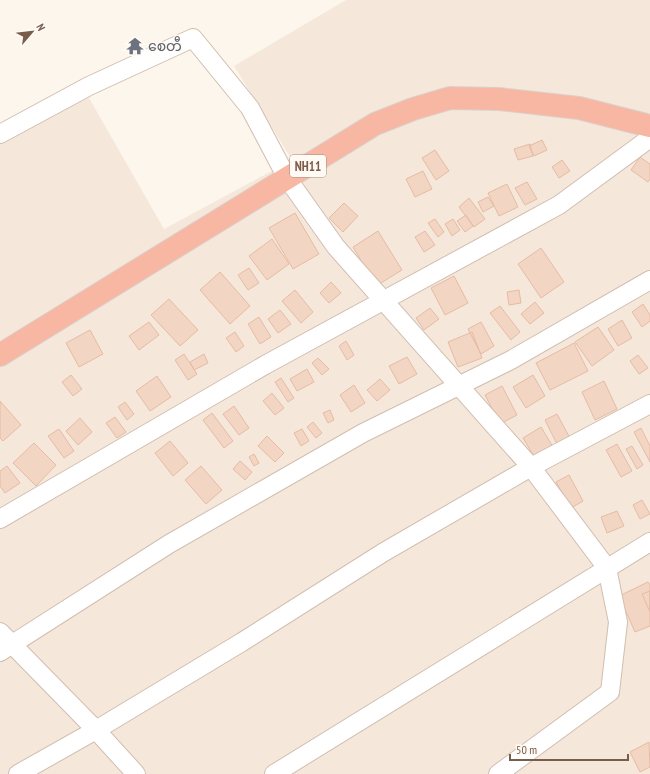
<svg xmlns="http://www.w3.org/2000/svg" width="650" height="774" font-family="'PT Sans Narrow','Noto Sans Myanmar',sans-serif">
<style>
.residential{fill:#f5e8da}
.building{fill:#f3d5c3;stroke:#e6bba3}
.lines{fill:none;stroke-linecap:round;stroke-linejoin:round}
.street-casing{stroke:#d1beb0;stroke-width:20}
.highway-casing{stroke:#dad1cd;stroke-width:24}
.street{stroke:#fff;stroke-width:18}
.highway{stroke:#f7b7a3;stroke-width:22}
.labels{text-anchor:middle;stroke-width:3;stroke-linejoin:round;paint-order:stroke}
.shield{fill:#fffaf3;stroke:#a28b7f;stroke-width:1}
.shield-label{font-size:13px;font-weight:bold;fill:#7a5c4d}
.worship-label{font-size:14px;fill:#5b616d;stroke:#fffaf3;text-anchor:start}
</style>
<rect width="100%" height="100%" fill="#fdf6ec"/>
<path class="residential" d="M346 0H650V774H0V140L89 98 164 229 292 160 234 66Z"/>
<path class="building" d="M542 140 547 150 534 156 529 146Z
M530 144 533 156 518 160 514 149Z
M435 150 449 171 436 180 422 158Z
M640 157 650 164V179L648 182 631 170Z
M562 160 570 171 559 178 552 167Z
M423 171 432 189 415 197 406 179Z
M527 182 537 199 525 205 515 188Z
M507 184 518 207 499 216 488 193Z
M488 197 494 206 483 212 478 202Z
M469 198 485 219 474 227 459 207Z
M344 203 358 216 343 232 329 218Z
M295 213 319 254 293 269 269 228Z
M466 215 473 226 465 232 457 221Z
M435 219 444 232 438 237 428 223Z
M453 219 460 230 452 236 445 224Z
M378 231 402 270 376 286 353 247Z
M425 231 435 245 424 252 415 237Z
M272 239 289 264 267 280 249 256Z
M541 248 564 282 541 298 518 264Z
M249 268 259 283 248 290 238 275Z
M220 272 250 306 230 324 200 290Z
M454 276 468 303 445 315 431 288Z
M331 282 341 293 329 303 320 293Z
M295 290 313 312 301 323 282 301Z
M519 290 521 303 509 305 507 292Z
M169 299 198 330 180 346 151 315Z
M535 302 544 313 530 324 521 314Z
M643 304 650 315V321L642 327 632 312Z
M500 306 520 332 511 340 490 313Z
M430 308 439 319 424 330 416 318Z
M280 310 291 324 278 333 268 319Z
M259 317 271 337 260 344 248 324Z
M622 320 632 338 618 346 608 329Z
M149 322 159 335 139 350 129 336Z
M481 322 494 346 481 354 468 329Z
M598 327 614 350 592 366 575 342Z
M90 330 103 354 79 367 66 343Z
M235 332 244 346 236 352 226 338Z
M472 332 482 358 458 367 448 342Z
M346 341 354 355 347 360 339 346Z
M574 343 588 371 550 390 536 363Z
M184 354 197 374 188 380 175 360Z
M204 354 208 363 194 370 190 362Z
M638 355 648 368 639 374 630 361Z
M407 357 417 374 399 384 389 366Z
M318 358 329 369 322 375 312 363Z
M307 369 314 382 297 391 290 379Z
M71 375 82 389 73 396 62 382Z
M533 375 545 396 526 408 513 387Z
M157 376 171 397 150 411 136 391Z
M281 378 294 398 288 402 275 382Z
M380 379 390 390 377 401 367 390Z
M604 381 617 409 595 420 582 392Z
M354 385 365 403 351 412 340 395Z
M502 386 517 415 500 424 485 395Z
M272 393 284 408 275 415 263 401Z
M0 401 21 425 3 441 0 438Z
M125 402 134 414 127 420 118 407Z
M234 406 249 428 239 435 223 414Z
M330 410 334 420 328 423 323 413Z
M212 413 233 441 224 448 203 420Z
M557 414 571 440 558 446 545 420Z
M115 417 126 432 117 438 106 423Z
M80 418 92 432 78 445 66 431Z
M313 422 322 433 316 438 307 427Z
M541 427 553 447 535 458 523 438Z
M641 428 650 446V462L634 432Z
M59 429 74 451 64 458 48 436Z
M302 429 309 441 301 446 294 433Z
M267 436 284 453 275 462 258 446Z
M170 441 188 463 173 476 155 453Z
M34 443 56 465 36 486 13 463Z
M617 444 632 471 621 477 606 450Z
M632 446 643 465 637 469 626 449Z
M254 454 259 463 254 466 249 457Z
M240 461 252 472 245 480 233 469Z
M7 466 20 483 5 493 0 486V471Z
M201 466 222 490 206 504 185 480Z
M569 475 583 501 571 508 556 482Z
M642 500 650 514 640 519 633 505Z
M617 511 624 526 607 533 601 517Z
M648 582 650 585V626L635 632 619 596Z
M650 591V612L642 594Z
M649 742 650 767 640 772 630 752Z"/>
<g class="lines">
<g class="street-casing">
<path id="street" d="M0 134 89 86 193 38 250 108 287 178 336 247 531 467 607 568 618 622 610 692 498 774
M0 519 265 365 559 205 650 138
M0 632 96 730 136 774
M0 652 169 544 363 433 511 360 650 280
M18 774 96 730 242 642 384 552 531 467 650 404
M274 774 650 542"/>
</g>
<g class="highway-casing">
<path id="highway" d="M0 355 375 124 413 109 450 98 499 99 579 108 650 126"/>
</g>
<use href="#street" class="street"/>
<use href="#highway" class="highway"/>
</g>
<defs>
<g id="temple-bare" transform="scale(1.38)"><path d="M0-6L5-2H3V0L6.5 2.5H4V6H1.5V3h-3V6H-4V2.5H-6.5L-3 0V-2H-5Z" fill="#6b7280" stroke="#fffaf3" stroke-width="2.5" paint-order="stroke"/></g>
</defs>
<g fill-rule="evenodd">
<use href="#temple-bare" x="135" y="46"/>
</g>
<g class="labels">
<rect class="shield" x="290" y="155" width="36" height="22" rx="3"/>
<g class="shield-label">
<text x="308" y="171">NH11</text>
</g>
<g class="worship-label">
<text x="148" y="51">စေတီ</text>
</g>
</g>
<g transform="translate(32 32) rotate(62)" stroke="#fffaf3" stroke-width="3" paint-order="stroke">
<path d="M0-3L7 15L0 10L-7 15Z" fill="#7a5c4d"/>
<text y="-6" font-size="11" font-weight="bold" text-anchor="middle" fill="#7a5c4d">N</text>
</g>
<path d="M510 754v6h118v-6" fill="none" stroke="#7a5c4d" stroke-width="2"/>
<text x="516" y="754" font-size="12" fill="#7a5c4d" stroke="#fffaf3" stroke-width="3" paint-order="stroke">50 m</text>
</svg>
